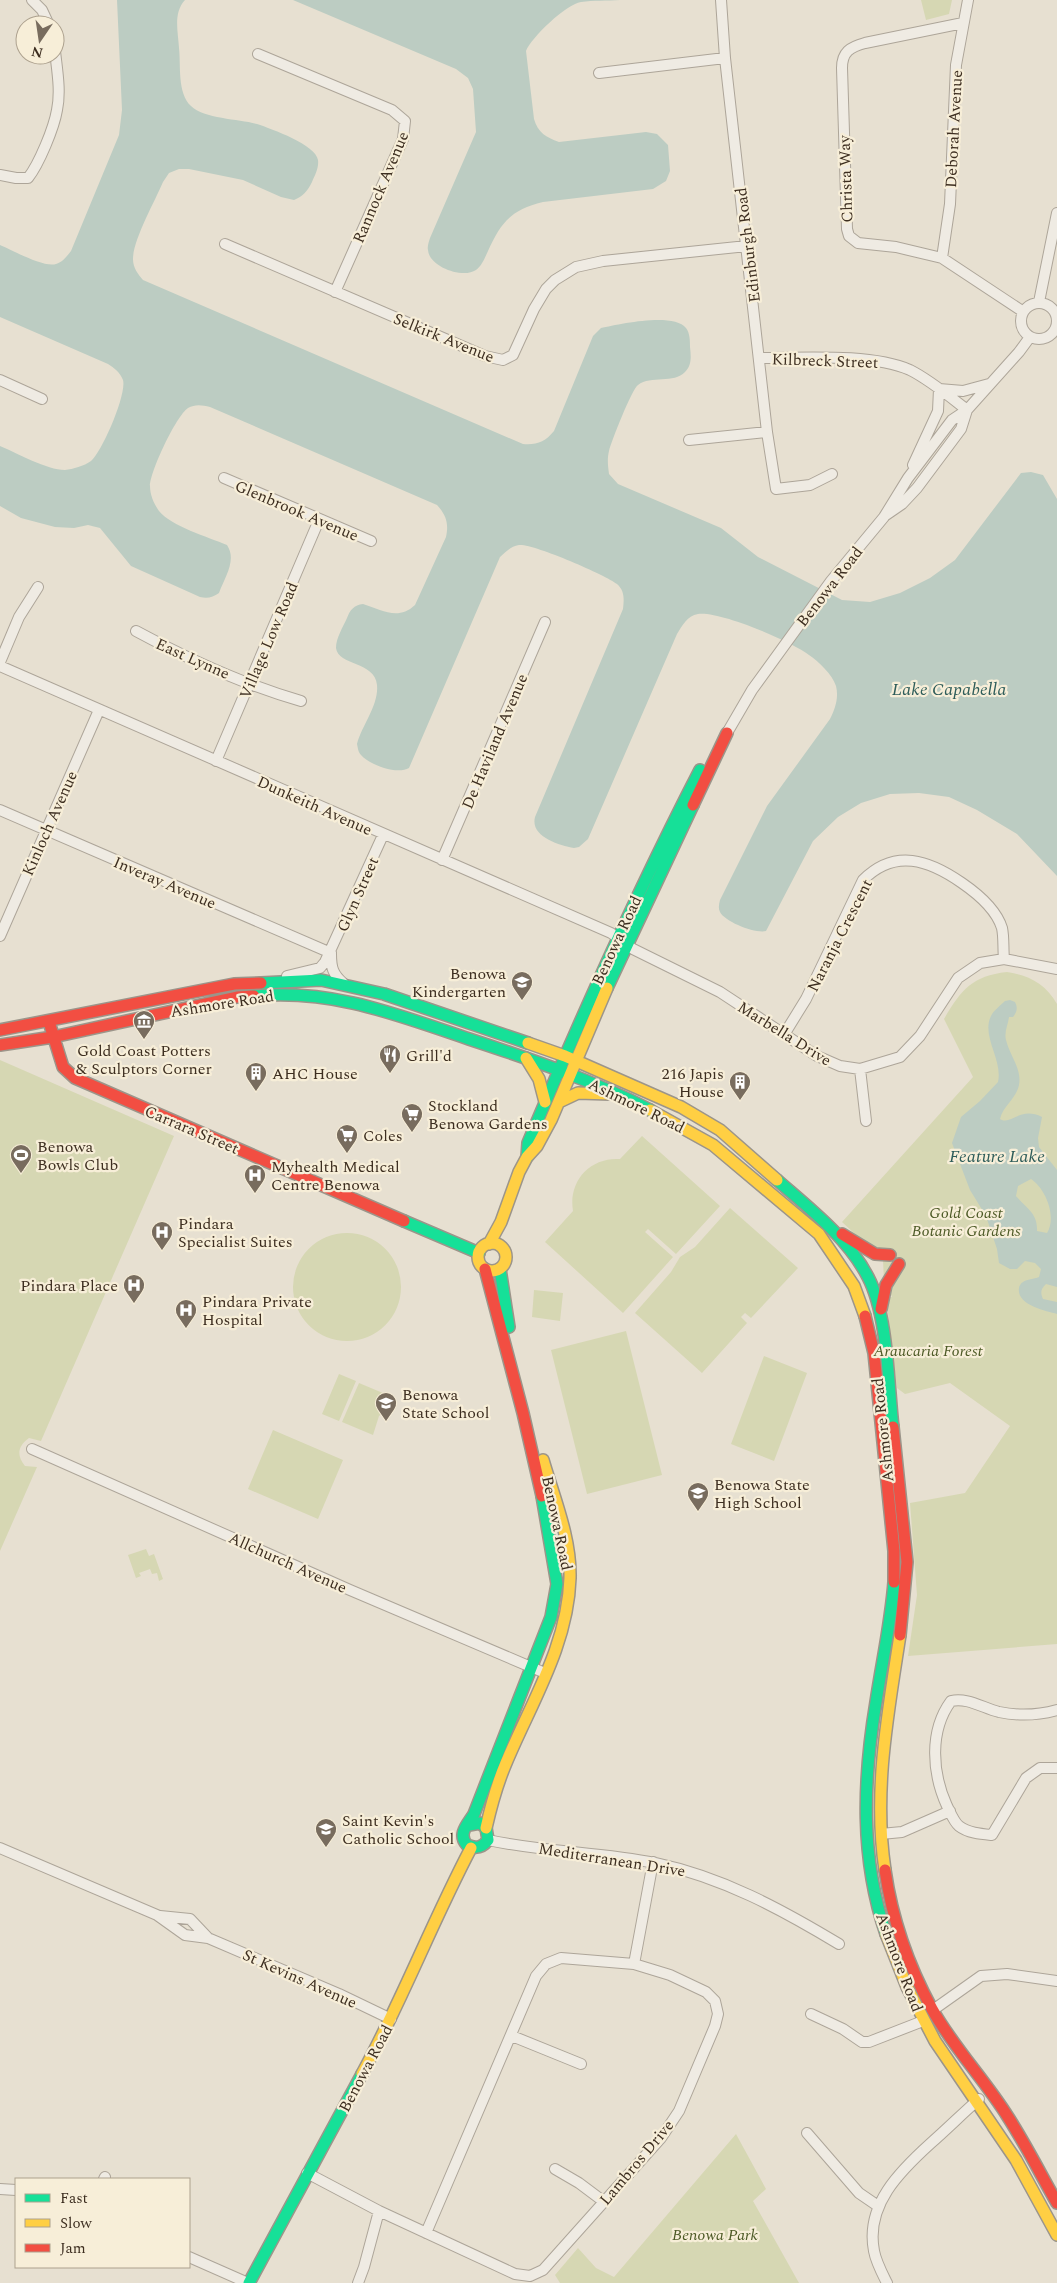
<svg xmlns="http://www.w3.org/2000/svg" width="1057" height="2283" font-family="Spectral,serif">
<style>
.green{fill:#d6d7b3}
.water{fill:#bcccc2;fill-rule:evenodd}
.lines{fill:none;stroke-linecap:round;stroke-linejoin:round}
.street-casing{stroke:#ada599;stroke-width:12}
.fast-casing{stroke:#9c958a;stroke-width:14}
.slow-casing{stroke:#9c958a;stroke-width:14}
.jam-casing{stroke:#9c958a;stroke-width:14}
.street{stroke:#efebe3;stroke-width:10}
.fast{stroke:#16e098;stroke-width:11}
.slow{stroke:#ffcf43;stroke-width:11}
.jam{stroke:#f24e42;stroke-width:11}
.labels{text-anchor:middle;stroke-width:4.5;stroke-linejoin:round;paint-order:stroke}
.street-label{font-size:16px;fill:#3d2e20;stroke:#f7eed8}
.poi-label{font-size:16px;fill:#3d2e20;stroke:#f7eed8;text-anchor:start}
.park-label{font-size:16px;font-style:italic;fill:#4d5a26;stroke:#f7eed8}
.water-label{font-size:18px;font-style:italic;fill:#2f5d5a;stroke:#f7eed8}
</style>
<rect width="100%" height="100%" fill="#e7e0d1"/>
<path class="green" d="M921 0H952L949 14 926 20Z
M1007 972C1029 975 1046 984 1057 1004V1644L908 1656 917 1595 910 1503 965 1493 1010 1426 950 1383 905 1394 897 1388 886 1297H892L884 1281 883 1260 842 1222 973 1077 944 1019C961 990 972 976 1007 972Z
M0 1060 174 1136 41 1441 29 1438C18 1446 16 1455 25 1466L37 1467 0 1551Z
M642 1136 720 1206 676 1254 648 1229 645 1232 673 1257 623 1313 545 1242 573 1211C568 1181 590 1157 620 1159Z
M730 1208 798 1268 751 1318 745 1313 741 1317 747 1323 702 1373 635 1313 671 1272 680 1257 695 1247Z
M293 1287a54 54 0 1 1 108 0a54 54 0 1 1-108 0Z
M534 1290 563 1293 560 1321 532 1317Z
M626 1331 662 1475 587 1494 551 1350Z
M764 1356 807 1373 774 1461 731 1444Z
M339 1374 356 1381 339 1421 322 1414Z
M359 1383 390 1396 382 1414 379 1416 373 1435 342 1422Z
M273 1430 343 1460 318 1519 248 1489Z
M146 1549 149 1556 154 1554 163 1579 159 1581 157 1573 152 1574 150 1569 139 1573 141 1576 136 1578 128 1555Z
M736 2134 766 2189 753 2201 799 2283H560L555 2275 578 2248 596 2268 614 2277Z"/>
<path class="water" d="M117 0H185C173 13 178 31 179 48 181 65 177 93 191 106 204 119 240 119 257 124 272 129 316 145 318 160 319 168 315 175 312 182 307 192 303 196 294 200L281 197 243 180 189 169H179L169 173 163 182C155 201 133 240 133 259 133 268 138 274 143 280L523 444C537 445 545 442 554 431L593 336 601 328C619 324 674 312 686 328 690 333 690 341 690 347 691 356 692 365 685 372 674 384 651 375 638 385 632 389 611 442 609 451 607 459 608 466 609 474L618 484 721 528 758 557 842 600 870 602 900 593 930 578 955 560 1021 473 1031 472 1043 475 1057 499V876L1017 834 977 810 949 797 919 793 890 794 861 803 838 817 813 841 766 931C756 934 725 922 720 912 718 908 719 904 720 900L767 806 830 719C835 709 839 698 836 686 832 674 819 662 809 655 791 641 720 611 698 614 687 616 682 626 677 634L588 839 579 847 574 848C558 845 530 836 535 817L623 609C624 600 625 591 617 584 606 575 532 543 519 545 511 546 506 552 500 557L409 768C397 775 370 765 361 755 358 752 358 748 357 744 362 725 379 705 377 685 375 661 338 666 336 648 336 638 343 627 347 618 350 610 354 605 363 604 382 610 398 621 415 605L446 537C449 523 446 515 437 505L210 407C202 405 195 404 188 408 176 416 150 472 150 486 150 495 154 504 159 511 171 526 208 537 227 545 237 560 225 577 219 593 213 597 208 599 200 597L131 566 100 528 88 525 74 528 55 527 21 518 0 506V446C17 453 47 470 65 470 73 469 84 466 91 461 102 452 127 394 123 380 120 372 114 368 108 364L0 317V245C12 250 44 268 56 264 63 262 67 256 71 251L119 135 122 110Z
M293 0H620C607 1 593 0 581 2 566 4 531 38 526 51L534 119C538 133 546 137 559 142L646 132 657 134 668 145 670 171 666 181 653 189 543 202C511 210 501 222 488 251 485 257 482 266 476 270 463 279 429 267 428 250 427 247 429 241 430 238L476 132 473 89 468 78 456 69Z
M1010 1000 1015 1002C1018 1008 1017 1012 1013 1017H1009C1008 1025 1004 1032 1006 1040 1010 1056 1022 1069 1019 1085 1016 1099 1003 1106 1000 1119 1011 1126 1020 1106 1042 1117L1038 1138 1039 1147 1057 1170V1287L1046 1284C1041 1289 1040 1292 1043 1299L1057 1302V1314C1046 1311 1016 1305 1019 1288 1019 1286 1021 1283 1023 1282 1027 1279 1034 1279 1039 1277L1041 1269 1035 1263 1025 1261 1017 1269H1010L999 1263 997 1249 986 1216 970 1190 952 1143 961 1117 980 1101 998 1082C1003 1060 981 1036 991 1016 994 1010 1000 1006 1005 1001ZM1031 1179C1046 1189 1057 1217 1047 1233L1037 1231C1038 1213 1026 1208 1016 1196L1018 1186Z"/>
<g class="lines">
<g class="street-casing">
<path id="street" d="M32 0 42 10 49 25
M721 0 725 58 767 432 776 489 810 485 832 474
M963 23 865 43C850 47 842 52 842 68L847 229 849 236 858 243 896 247 942 258 1022 311
M258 54 392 110 405 121 403 139 335 292
M599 73 725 58
M0 175 16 178H28C39 164 54 128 57 110 61 91 57 70 55 51
M225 244 485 356 503 360 513 355 534 309 546 289 555 280 576 267 603 261 747 246
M942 258 950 204 956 65 968 0
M1039 302 1057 213
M1021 321a18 18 0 1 1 36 0a18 18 0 1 1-36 0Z
M760 358C803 358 871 353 910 370 930 380 949 396 967 410
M0 380 42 399
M689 440 767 432
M913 465 938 411 939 389 963 391 989 384
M224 478 371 541
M886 515 902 504 917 488 961 429 967 410 1019 352 1030 337
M136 631C188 659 245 685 301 701
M0 662 19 617 38 587
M0 666 611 933 633 949 720 992 817 1056 840 1066 860 1069 900 1057 920 1036 958 978 980 963 1004 959 1057 969
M727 733 752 690 831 581 884 517 908 478 952 420 967 410
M216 761 319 520
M0 810 331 953
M442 860 545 622
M0 936 99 710
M331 954C331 968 333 974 343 983
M287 976 320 968 325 962 383 835
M785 1033 806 999 863 880C895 848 929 860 962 883 978 894 996 909 1002 928 1004 937 1003 949 1004 959
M860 1069 866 1121
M32 1449 350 1590 545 1673
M1057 1710C1039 1715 1018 1716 999 1712 983 1708 967 1697 951 1701 929 1731 932 1773 947 1806 950 1812 954 1822 959 1826 968 1833 981 1834 992 1835L1026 1778 1040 1768H1057
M881 1834 902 1832 950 1811
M488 1840C543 1852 600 1852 655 1863 722 1877 781 1909 839 1944
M0 1848 157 1915 185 1935 208 1938 339 1994 391 2019
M160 1916 190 1919 208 1938
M634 1964 653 1862
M933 2010 981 1976 1007 1974 1057 1981
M811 2014 843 2029 862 2042H869L923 2021
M512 2036 581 2064
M807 2133 859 2193 878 2206
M555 2169 579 2183 603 2201
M307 2173 379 2211 515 2274 530 2276 543 2270 661 2138 679 2111 715 2026 718 2014 715 2001 706 1992 670 1975 634 1964 561 1958 546 1964 536 1976 426 2233
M104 2179 105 2177
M0 2189 16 2190
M189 2257 248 2283
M358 2283 364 2267 379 2211
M887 2283C882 2273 876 2262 874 2251 865 2205 900 2171 931 2143 947 2129 963 2113 979 2099"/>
</g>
<g class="fast-casing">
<path id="fast" d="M261 983 321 980 384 994 528 1043
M607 988 693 805
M254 996C333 989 395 1014 469 1039 530 1059 592 1080 650 1110
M527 1157 528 1143C581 1017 637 892 700 770
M777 1180C809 1208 848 1238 868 1277 888 1315 888 1384 893 1427
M404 1221 479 1253
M500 1269 509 1327
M469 1825 480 1823 486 1828 488 1840C482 1848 476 1849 467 1845 457 1834 468 1824 474 1814L551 1617 557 1584 542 1496
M886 1934C860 1858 863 1780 876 1702 882 1662 891 1622 894 1582
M249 2283 362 2074"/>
</g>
<g class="slow-casing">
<path id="slow" d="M528 1043 565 1056 681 1107 720 1130 777 1180
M526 1058 539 1079 545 1102
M559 1102 578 1093 610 1094
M650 1110 713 1145 819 1234 854 1286 865 1316
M478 1257a14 14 0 1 1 28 0a14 14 0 1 1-28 0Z
M489 1244 501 1222 519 1172 527 1157 537 1146 551 1120 607 988
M486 1828C491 1806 497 1784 506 1763 531 1703 568 1645 570 1578 571 1538 554 1498 543 1460
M885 1870C873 1791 888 1713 900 1635
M886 1934 907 1987 935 2041 1016 2160 1057 2235
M362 2074C402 2001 432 1922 471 1848"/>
</g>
<g class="jam-casing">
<path id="jam" d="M693 805 727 733
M49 1022 63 1067 75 1078 404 1221
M0 1030 234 984 261 983
M0 1045 53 1037 237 997 254 996
M842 1234 875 1254 890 1255
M485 1269 523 1413 542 1496
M881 1309 886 1285 899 1264
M865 1316 874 1353 894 1551V1582
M893 1427 907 1562 900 1635
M885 1870C892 1919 908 1965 932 2009 953 2047 985 2080 1008 2117 1026 2145 1041 2175 1057 2203"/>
</g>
<use href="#street" class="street"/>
<use href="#fast" class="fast"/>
<use href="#slow" class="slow"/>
<use href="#jam" class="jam"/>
</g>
<defs>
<g id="school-pin" transform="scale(1.125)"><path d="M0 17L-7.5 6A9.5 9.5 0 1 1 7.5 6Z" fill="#786c5e" stroke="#f7eed8"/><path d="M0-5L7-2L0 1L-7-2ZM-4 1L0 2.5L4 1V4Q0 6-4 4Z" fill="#fff"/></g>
<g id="museum-pin" transform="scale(1.125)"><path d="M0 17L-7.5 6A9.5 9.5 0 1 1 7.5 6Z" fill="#786c5e" stroke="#f7eed8"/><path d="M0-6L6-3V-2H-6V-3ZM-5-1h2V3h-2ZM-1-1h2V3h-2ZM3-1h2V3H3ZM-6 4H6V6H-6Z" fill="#fff"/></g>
<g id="restaurant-pin" transform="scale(1.125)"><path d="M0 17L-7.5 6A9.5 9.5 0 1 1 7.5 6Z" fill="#786c5e" stroke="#f7eed8"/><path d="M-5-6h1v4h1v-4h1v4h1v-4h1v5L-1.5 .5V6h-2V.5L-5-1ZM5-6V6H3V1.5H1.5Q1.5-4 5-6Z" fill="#fff"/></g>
<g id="building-pin" transform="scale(1.125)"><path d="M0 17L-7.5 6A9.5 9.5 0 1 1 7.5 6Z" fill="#786c5e" stroke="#f7eed8"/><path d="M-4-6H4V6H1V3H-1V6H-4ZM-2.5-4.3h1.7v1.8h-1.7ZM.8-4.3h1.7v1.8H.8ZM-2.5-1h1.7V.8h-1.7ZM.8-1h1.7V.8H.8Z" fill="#fff"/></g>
<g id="supermarket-pin" transform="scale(1.125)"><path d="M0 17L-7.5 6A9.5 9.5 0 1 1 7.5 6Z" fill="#786c5e" stroke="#f7eed8"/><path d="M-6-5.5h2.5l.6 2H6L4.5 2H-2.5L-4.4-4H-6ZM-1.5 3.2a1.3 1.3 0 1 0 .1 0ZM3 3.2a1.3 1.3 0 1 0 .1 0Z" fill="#fff"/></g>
<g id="stadium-pin" transform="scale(1.125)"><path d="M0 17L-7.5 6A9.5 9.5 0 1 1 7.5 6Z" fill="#786c5e" stroke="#f7eed8"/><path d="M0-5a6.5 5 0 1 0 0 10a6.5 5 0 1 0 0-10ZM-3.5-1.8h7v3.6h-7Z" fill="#fff"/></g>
<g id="hospital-pin" transform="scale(1.125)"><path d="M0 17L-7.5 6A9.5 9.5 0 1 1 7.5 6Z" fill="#786c5e" stroke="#f7eed8"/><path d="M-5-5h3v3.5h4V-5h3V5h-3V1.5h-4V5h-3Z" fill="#fff"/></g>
</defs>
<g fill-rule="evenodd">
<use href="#school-pin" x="522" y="982"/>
<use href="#museum-pin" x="144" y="1021"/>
<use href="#restaurant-pin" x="390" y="1055"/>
<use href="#building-pin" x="256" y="1073"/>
<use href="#building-pin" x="740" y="1082"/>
<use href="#supermarket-pin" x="412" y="1114"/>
<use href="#supermarket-pin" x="347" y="1135"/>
<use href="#stadium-pin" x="21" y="1155"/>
<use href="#hospital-pin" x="255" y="1175"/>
<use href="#hospital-pin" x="162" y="1232"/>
<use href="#hospital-pin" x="134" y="1285"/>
<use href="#hospital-pin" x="186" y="1310"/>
<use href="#school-pin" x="386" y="1403"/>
<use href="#school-pin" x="698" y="1493"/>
<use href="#school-pin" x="326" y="1829"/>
</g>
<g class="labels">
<g class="street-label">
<text transform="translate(953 129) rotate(-87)" y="6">Deborah Avenue</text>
<text transform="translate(845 179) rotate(-92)" y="6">Christa Way</text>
<text transform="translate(380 187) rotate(-67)" y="6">Rannock Avenue</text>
<text transform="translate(747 245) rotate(-97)" y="6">Edinburgh Road</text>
<text transform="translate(444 337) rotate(22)" y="6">Selkirk Avenue</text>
<text transform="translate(825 360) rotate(2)" y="6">Kilbreck Street</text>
<text transform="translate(297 510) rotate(23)" y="6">Glenbrook Avenue</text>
<text transform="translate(829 586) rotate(-52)" y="6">Benowa Road</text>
<text transform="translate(268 640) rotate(-67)" y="6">Village Low Road</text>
<text transform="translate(193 658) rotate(24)" y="6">East Lynne</text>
<text transform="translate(494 741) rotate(-67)" y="6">De Haviland Avenue</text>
<text transform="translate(315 805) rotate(24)" y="6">Dunkeith Avenue</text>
<text transform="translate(49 823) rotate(-66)" y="6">Kinloch Avenue</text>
<text transform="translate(165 882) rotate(23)" y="6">Inveray Avenue</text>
<text transform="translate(357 894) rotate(-66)" y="6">Glyn Street</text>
<text transform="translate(839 935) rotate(-63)" y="6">Naranja Crescent</text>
<text transform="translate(616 940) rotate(-65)" y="6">Benowa Road</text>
<text transform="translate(222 1003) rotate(-9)" y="6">Ashmore Road</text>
<text transform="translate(785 1033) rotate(32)" y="6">Marbella Drive</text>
<text transform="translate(637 1105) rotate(26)" y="6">Ashmore Road</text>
<text transform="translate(192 1129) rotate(23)" y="6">Carrara Street</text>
<text transform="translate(882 1430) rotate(-96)" y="6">Ashmore Road</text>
<text transform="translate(558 1523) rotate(78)" y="6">Benowa Road</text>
<text transform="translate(288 1562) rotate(24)" y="6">Allchurch Avenue</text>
<text transform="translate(612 1859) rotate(9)" y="6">Mediterranean Drive</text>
<text transform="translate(900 1962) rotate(69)" y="6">Ashmore Road</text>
<text transform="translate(300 1978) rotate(24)" y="6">St Kevins Avenue</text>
<text transform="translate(365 2068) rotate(-62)" y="6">Benowa Road</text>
<text transform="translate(636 2162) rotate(-50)" y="6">Lambros Drive</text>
</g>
<g class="poi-label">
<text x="506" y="979" text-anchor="end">Benowa<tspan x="506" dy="18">Kindergarten</tspan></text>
<text x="144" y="1056" text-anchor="middle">Gold Coast Potters<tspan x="144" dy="18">&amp; Sculptors Corner</tspan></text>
<text x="406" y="1061">Grill'd</text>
<text x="272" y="1079">AHC House</text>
<text x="724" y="1079" text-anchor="end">216 Japis<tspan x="724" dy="18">House</tspan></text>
<text x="428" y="1111">Stockland<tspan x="428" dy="18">Benowa Gardens</tspan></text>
<text x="363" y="1141">Coles</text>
<text x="37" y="1152">Benowa<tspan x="37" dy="18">Bowls Club</tspan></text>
<text x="271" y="1172">Myhealth Medical<tspan x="271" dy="18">Centre Benowa</tspan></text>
<text x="178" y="1229">Pindara<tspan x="178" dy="18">Specialist Suites</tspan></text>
<text x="118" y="1291" text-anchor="end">Pindara Place</text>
<text x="202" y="1307">Pindara Private<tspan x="202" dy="18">Hospital</tspan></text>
<text x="402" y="1400">Benowa<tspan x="402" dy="18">State School</tspan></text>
<text x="714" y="1490">Benowa State<tspan x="714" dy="18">High School</tspan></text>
<text x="342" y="1826">Saint Kevin's<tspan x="342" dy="18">Catholic School</tspan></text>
</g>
<g class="park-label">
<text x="966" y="1218">Gold Coast<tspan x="966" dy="18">Botanic Gardens</tspan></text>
<text x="928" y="1356">Araucaria Forest</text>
<text x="715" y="2240">Benowa Park</text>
</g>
<g class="water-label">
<text x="949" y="695">Lake Capabella</text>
<text x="997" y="1162">Feature Lake</text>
</g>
</g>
<rect x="15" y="2178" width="175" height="90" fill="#f7eed8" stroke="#ada18e"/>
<rect x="25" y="2194" width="25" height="8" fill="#16e098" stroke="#ada18e"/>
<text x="60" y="2203" font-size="15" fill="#3d2e20">Fast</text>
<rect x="25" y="2219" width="25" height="8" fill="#ffcf43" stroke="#ada18e"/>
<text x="60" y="2228" font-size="15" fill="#3d2e20">Slow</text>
<rect x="25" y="2244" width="25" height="8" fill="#f24e42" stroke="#ada18e"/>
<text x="60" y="2253" font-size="15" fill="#3d2e20">Jam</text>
<g transform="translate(40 40) rotate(193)"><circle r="24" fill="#f7eed8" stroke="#ada18e"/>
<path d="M0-4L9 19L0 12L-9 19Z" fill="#786c5e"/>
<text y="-8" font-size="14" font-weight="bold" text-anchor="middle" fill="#3d2e20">N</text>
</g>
</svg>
